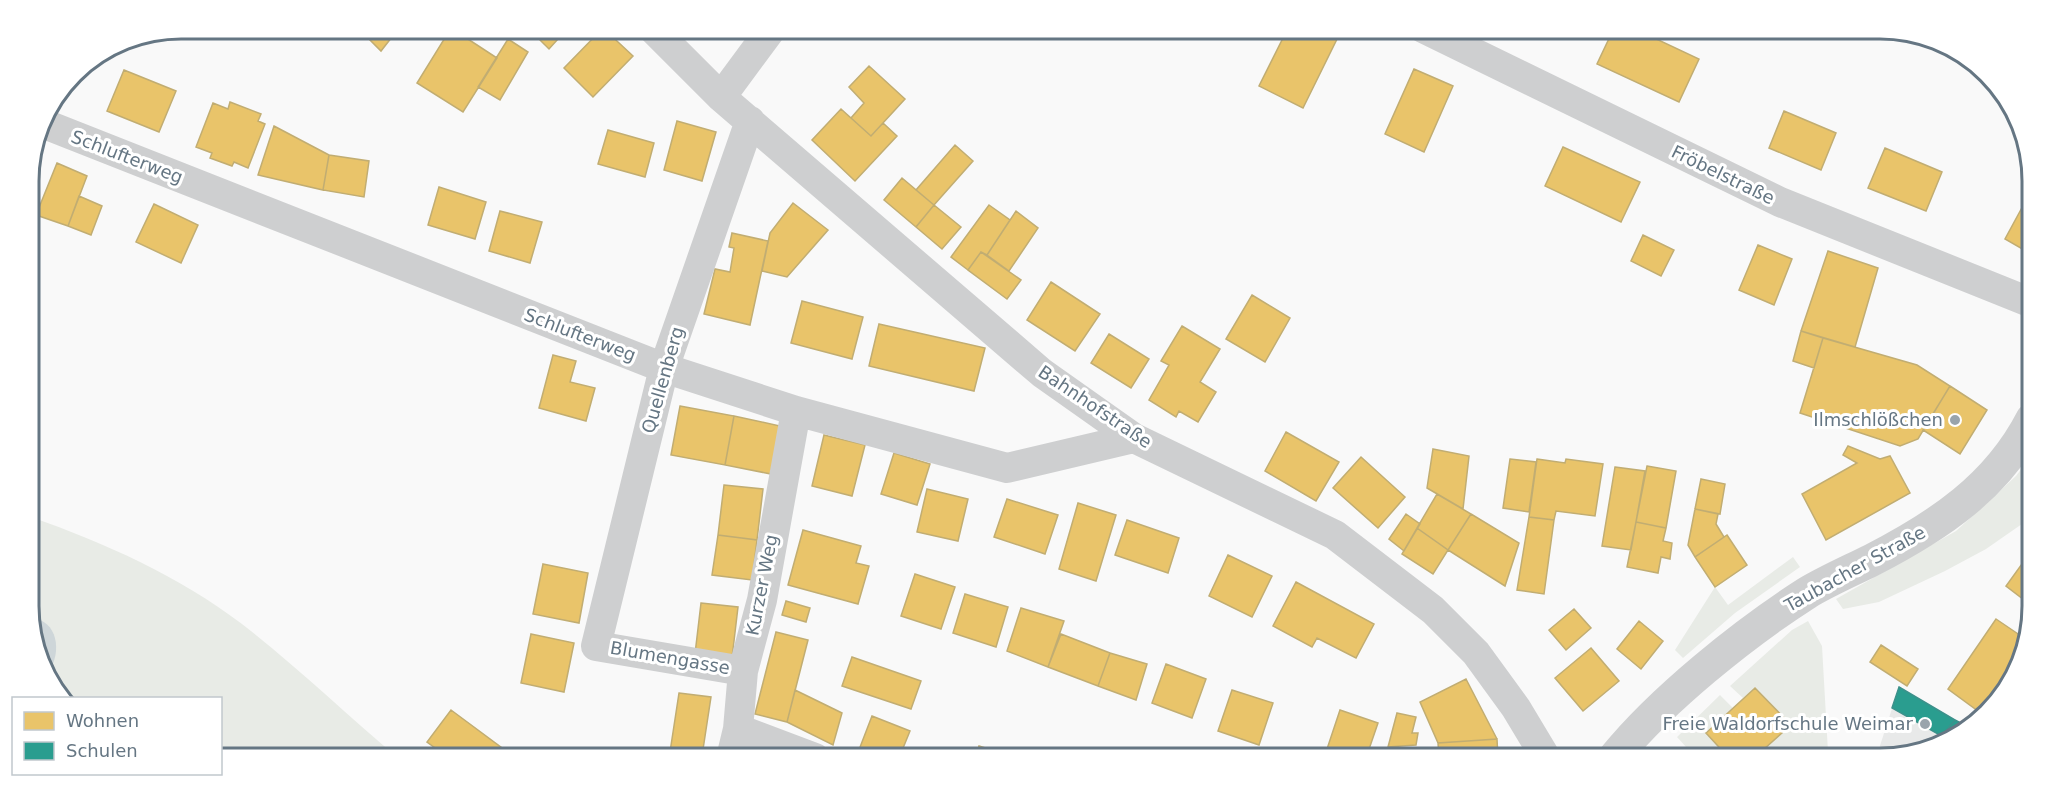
<svg xmlns="http://www.w3.org/2000/svg" width="2061" height="787" font-family="'DejaVu Sans',sans-serif">
<style>
.built{fill:#e8e9e9}
.green{fill:#e8ebe6}
.water{fill:#ced6d9}
.homes{fill:#e9c46a;stroke:#c1ad72;stroke-width:1.5}
.schools{fill:#2a9d8f;stroke:#3c918b;stroke-width:1.5}
.lines{fill:none;stroke-linecap:round;stroke-linejoin:round}
.minor{stroke:#cecfd0;stroke-width:30}
.tertiary{stroke:#cecfd0;stroke-width:33}
.poi-dot{fill:#99a4ac;stroke:#fff;stroke-width:2}
.labels{text-anchor:middle;stroke-width:6;stroke-linejoin:round;paint-order:stroke}
.street-label{font-size:18px;fill:#657683;stroke:#fff}
.poi-label{font-size:18px;fill:#657683;stroke:#fff;text-anchor:end}
.rim{fill:none;stroke:#657683;stroke-width:3}
</style>
<rect width="100%" height="100%" fill="#f9f9f9"/>
<path class="built" d="M1899 687 1970 728 1890 758H1876Z"/>
<path class="green" d="M2032 455V517L1986 549 1945 571 1879 602 1843 609 1836 599 1956 531 2016 476Z
M31 517C105 543 179 576 242 624 296 666 346 714 398 758H221L220 698H62L31 636Z
M1793 557 1800 567 1735 613 1683 658 1675 650 1715 587 1728 605Z
M1808 621 1822 646 1828 752 1826 758H1754L1790 725 1755 688 1743 698 1730 686 1792 630Z
M1720 695 1733 708 1706 732 1721 749 1712 758H1696L1677 737Z"/>
<path class="water" d="M31 618C58 620 62 652 49 671L31 636Z"/>
<path class="homes" d="M358 28H399L381 51Z
M451 28 497 58 463 112 417 83Z
M528 28H568L549 49Z
M603 28 633 56 593 97 564 68Z
M1288 28H1332L1340 33 1303 108 1259 86Z
M1614 28H1633L1699 59 1679 102 1597 64Z
M508 39 528 52 500 100 478 87Z
M869 66 905 99 871 136 851 118 864 103 849 87Z
M1414 69 1453 86 1424 152 1385 134Z
M124 70 176 91 159 132 107 111Z
M230 102 261 114 258 121 265 124 248 168 234 162 232 166 210 158 212 153 196 147 213 103 228 109Z
M841 109 871 136 883 123 897 136 855 181 812 140Z
M1784 111 1836 133 1821 170 1769 148Z
M677 121 716 132 702 181 664 170Z
M274 126 329 155 323 190 258 175Z
M608 130 654 143 645 177 598 164Z
M955 145 973 161 934 205 916 190Z
M1563 147 1640 182 1621 222 1545 186Z
M1885 148 1942 172 1926 211 1868 188Z
M329 155 369 161 364 197 323 190Z
M57 163 87 176 68 226 36 215Z
M902 178 934 205 916 227 884 200Z
M439 187 486 202 475 239 428 225Z
M2031 191V254L2005 239Z
M79 196 102 206 91 235 68 226Z
M793 203 828 230 787 277 762 271 770 233Z
M154 204 198 225 181 263 136 242Z
M934 205 961 227 942 249 916 227Z
M989 205 1010 220 987 255 981 252 968 270 951 257Z
M500 211 542 222 530 263 489 251Z
M1016 211 1038 228 1009 271 987 255Z
M732 233 768 241 750 325 704 314 715 269 730 272 734 248 729 247Z
M1643 235 1674 250 1661 276 1631 261Z
M1758 245 1792 259 1774 305 1739 290Z
M1828 251 1878 268 1855 347 1801 331Z
M981 252 1021 280 1007 299 968 270Z
M1051 282 1100 314 1075 351 1027 320Z
M1252 295 1290 318 1265 362 1226 339Z
M802 301 863 317 852 359 791 343Z
M879 324 985 348 974 391 869 366Z
M1182 326 1220 349 1200 382 1216 392 1198 422 1179 411 1176 417 1149 400 1169 365 1161 361Z
M1801 331 1823 338 1814 368 1793 361Z
M1109 334 1149 359 1131 388 1091 363Z
M1823 338 1917 365 1950 386 1918 439 1900 446 1800 413Z
M553 355 576 361 570 382 595 388 586 421 539 408Z
M1950 386 1987 410 1960 454 1923 430Z
M680 406 734 416 725 465 671 455Z
M734 416 780 426 771 474 725 465Z
M1286 432 1339 462 1316 501 1265 471Z
M824 435 865 445 852 496 812 486Z
M1848 446 1880 459 1890 456 1910 493 1826 540 1802 494 1857 463 1843 455Z
M1433 449 1469 456 1463 509 1427 488Z
M894 453 930 464 917 505 881 494Z
M1361 457 1405 497 1378 528 1333 488Z
M1510 459 1536 462 1529 512 1503 508Z
M1537 459 1565 463 1566 459 1603 464 1595 516 1556 511 1554 520 1529 517Z
M1647 466 1676 471 1666 528 1636 522Z
M1615 467 1645 471 1631 550 1602 546Z
M1701 479 1725 484 1720 514 1695 509Z
M724 485 763 489 757 540 718 535Z
M927 489 968 499 958 541 917 532Z
M1437 494 1471 514 1448 550 1417 528Z
M1007 499 1058 515 1045 554 994 537Z
M1078 503 1116 515 1096 581 1059 569Z
M1695 509 1718 514 1716 524 1724 537 1695 557 1688 545Z
M1406 514 1420 524 1404 551 1389 539Z
M1471 514 1519 543 1505 586 1448 550Z
M1529 517 1554 520 1544 594 1517 590Z
M1127 520 1179 538 1168 573 1115 555Z
M1636 522 1666 528 1663 541 1672 543 1670 559 1661 557 1658 573 1627 567Z
M1417 528 1448 550 1433 574 1402 554Z
M803 530 861 546 856 563 869 566 858 604 788 585Z
M718 535 757 540 752 580 712 575Z
M1727 535 1747 565 1715 587 1695 557Z
M2032 550V606L2006 586Z
M1228 555 1272 576 1252 617 1209 596Z
M543 564 588 573 579 623 533 614Z
M915 574 955 587 941 629 901 616Z
M1296 582 1374 624 1356 658 1317 638 1312 647 1273 626Z
M965 594 1008 607 996 647 953 633Z
M786 601 810 608 806 622 782 615Z
M701 603 738 607 732 658 695 654Z
M1021 608 1064 621 1048 667 1007 651Z
M1574 609 1591 628 1566 650 1549 630Z
M1996 619 2027 640 2024 655 1982 714 1948 689Z
M1639 621 1663 641 1641 669 1617 649Z
M776 632 808 640 787 722 755 714Z
M531 634 574 643 564 692 521 683Z
M1061 634 1110 653 1098 686 1048 667Z
M1881 645 1918 669 1907 686 1870 662Z
M1591 648 1619 681 1583 711 1555 678Z
M1110 653 1147 664 1136 700 1098 686Z
M852 657 921 681 911 709 842 686Z
M1166 664 1206 679 1192 718 1152 703Z
M1466 679 1497 739 1438 743 1420 702Z
M1755 688 1791 725 1754 758H1729L1706 733Z
M795 690 842 713 833 745 787 722Z
M1232 690 1273 703 1259 745 1218 731Z
M679 693 711 697 702 756 670 752Z
M451 710 502 748 494 758H449L427 742Z
M1340 710 1378 723 1366 758H1324Z
M1397 713 1416 717 1412 733H1418L1416 745 1388 747Z
M872 716 910 731 899 758H865L857 755Z
M1497 739 1498 758H1439L1438 743Z
M979 746 1018 758H975Z"/>
<path class="schools" d="M1899 687 1955 720 1945 732V738L1892 708Z
M1955 720 1970 728 1945 738V732Z"/>
<g class="lines">
<path class="minor" d="M652 28 721 97 1042 373 1134 438 1335 535 1433 610 1476 653 1516 708 1546 758
M1423 28 1780 202 2032 303
M721 97 772 28
M42 123 664 368 796 411 1007 468 1134 438
M743 671 596 646 664 368 750 121
M738 729 815 758
M731 758 738 729 743 671 762 600 796 411"/>
<path class="tertiary" d="M1614 758C1661 700 1743 634 1807 593 1827 581 1850 571 1872 560 1938 526 1997 487 2032 419"/>
</g>
<g class="poi-dot">
<circle cx="1955" cy="420" r="6"/>
<circle cx="1925" cy="724" r="6"/>
</g>
<g class="labels">
<g class="street-label">
<text transform="translate(127 157) rotate(21)" y="6">Schlufterweg</text>
<text transform="translate(1723 175) rotate(26)" y="6">Fröbelstraße</text>
<text transform="translate(580 335) rotate(21)" y="6">Schlufterweg</text>
<text transform="translate(663 380) rotate(-74)" y="6">Quellenberg</text>
<text transform="translate(1095 407) rotate(34)" y="6">Bahnhofstraße</text>
<text transform="translate(1855 569) rotate(-29)" y="6">Taubacher Straße</text>
<text transform="translate(762 585) rotate(-79)" y="6">Kurzer Weg</text>
<text transform="translate(670 658) rotate(10)" y="6">Blumengasse</text>
</g>
<g class="poi-label">
<text x="1943" y="426">Ilmschlößchen</text>
<text x="1913" y="730">Freie Waldorfschule Weimar</text>
</g>
</g>
<path d="M0 0H2061V787H0ZM181 39H1880A142 142 0 0 1 2022 181V606A142 142 0 0 1 1880 748H181A142 142 0 0 1 39 606V181A142 142 0 0 1 181 39Z" fill="#fff" fill-rule="evenodd"/>
<path class="rim" d="M181 39H1880A142 142 0 0 1 2022 181V606A142 142 0 0 1 1880 748H181A142 142 0 0 1 39 606V181A142 142 0 0 1 181 39Z"/>
<rect x="12" y="697" width="210" height="78" fill="#ffffff" stroke="#c1c8cd" stroke-width="1.5"/>
<rect x="24" y="712" width="30" height="18" fill="#e9c46a" stroke="#c1c8cd" stroke-width="1.5"/>
<text x="66" y="727" font-size="18" fill="#657683">Wohnen</text>
<rect x="24" y="742" width="30" height="18" fill="#2a9d8f" stroke="#c1c8cd" stroke-width="1.5"/>
<text x="66" y="757" font-size="18" fill="#657683">Schulen</text>
</svg>
